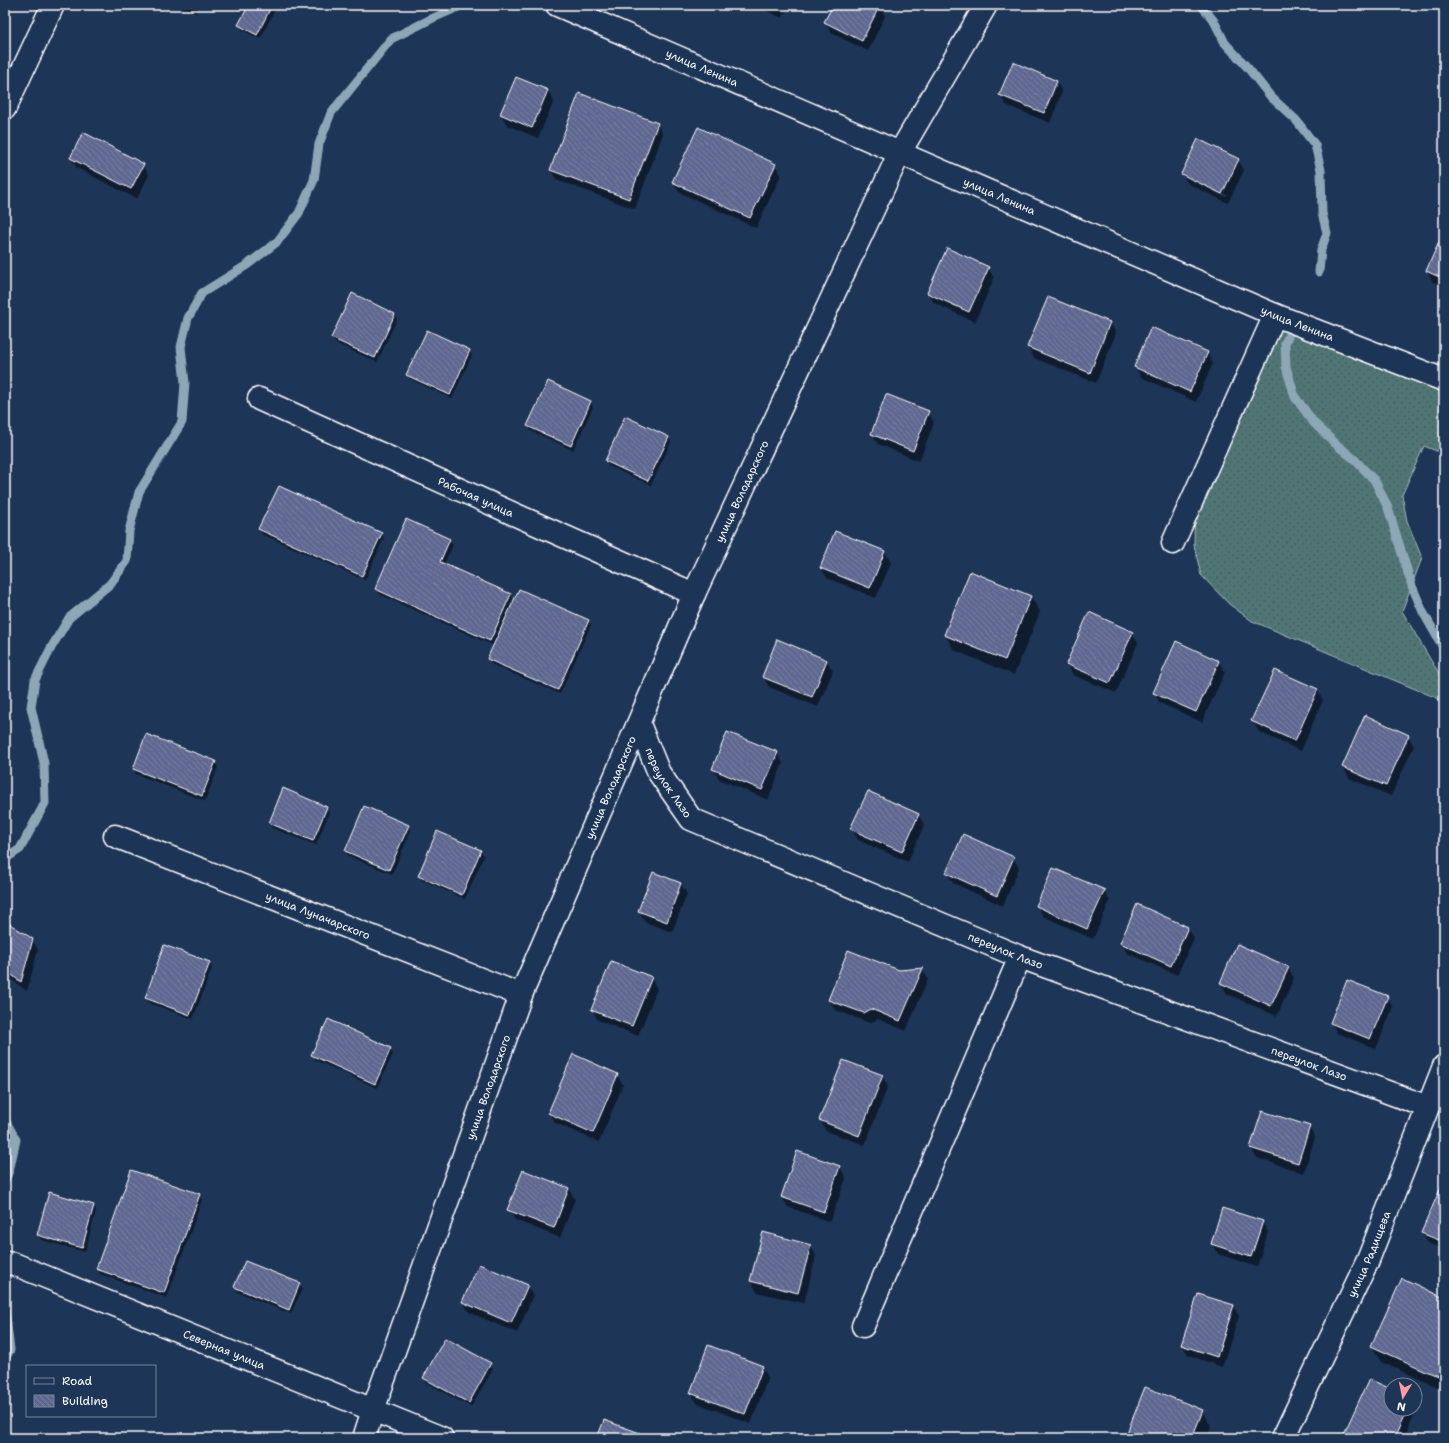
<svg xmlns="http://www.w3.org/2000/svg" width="1449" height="1443" font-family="'Shantell Sans',sans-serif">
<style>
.grass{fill:url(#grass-dots);stroke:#a8baba}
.shadow{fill:#0007;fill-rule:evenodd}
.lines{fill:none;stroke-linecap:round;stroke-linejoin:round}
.stream{stroke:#8da7b6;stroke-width:9}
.building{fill:url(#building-back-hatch);stroke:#fff}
.minor-casing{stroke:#fff;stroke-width:25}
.major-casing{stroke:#fff;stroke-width:25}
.minor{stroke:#1d3557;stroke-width:22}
.major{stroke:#1d3557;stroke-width:22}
.labels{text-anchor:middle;stroke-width:4;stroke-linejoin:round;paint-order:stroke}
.street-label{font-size:11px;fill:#fff;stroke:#1d3557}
</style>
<defs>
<pattern id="grass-dots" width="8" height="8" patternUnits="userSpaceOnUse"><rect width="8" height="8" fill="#507475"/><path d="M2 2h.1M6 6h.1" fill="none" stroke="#4e5c5c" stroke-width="1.8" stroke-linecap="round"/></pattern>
<pattern id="building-back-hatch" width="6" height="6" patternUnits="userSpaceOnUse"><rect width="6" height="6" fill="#5f6890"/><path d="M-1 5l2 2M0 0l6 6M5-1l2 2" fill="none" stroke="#777fa1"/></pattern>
</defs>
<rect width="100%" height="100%" fill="#1d3557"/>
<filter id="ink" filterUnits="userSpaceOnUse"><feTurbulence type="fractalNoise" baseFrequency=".025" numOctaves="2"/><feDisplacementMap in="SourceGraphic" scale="8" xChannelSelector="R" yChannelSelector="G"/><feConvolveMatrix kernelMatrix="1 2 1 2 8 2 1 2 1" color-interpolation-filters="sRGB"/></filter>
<g filter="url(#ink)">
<path class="grass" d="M1275 315 1444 380V454L1424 446 1402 495 1407 521 1422 558 1402 611 1433 664 1444 680V701L1252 621 1229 604 1201 575 1194 545 1195 494Z"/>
<path class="shadow" d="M178 5H199L196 13Z
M250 5H274L276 8 260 39 242 30 240 25Z
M754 5H789L782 18Z
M834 5 879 6 885 16 868 51 831 33 825 22Z
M1056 81 1062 92 1050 123 1006 105 1000 95Z
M548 91 554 101 538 138 507 125 501 114Z
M657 124 663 134 635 209 557 180 551 170Z
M71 158 143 165 149 175 137 199 77 168Z
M1238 160 1244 170 1228 203 1188 184 1182 174ZM1189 177 1227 195 1226 197 1189 179Z
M775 164 781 175 756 228 679 192 673 182Z
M1444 234V286L1433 282 1427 271Z
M988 268 994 278 975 322 934 303 928 293Z
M1049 298 1110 323 1116 333 1096 383 1034 358 1028 347Z
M394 314 397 319 377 362 335 343 332 338Z
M469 351 472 355 452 399 410 379 407 374Z
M1207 353 1213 363 1196 402 1141 377 1135 367Z
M548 383 591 402 593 407 573 450 531 431 528 426Z
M928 412 934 423 919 461 878 444 872 434Z
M668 437 671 442 651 485 608 466 606 461Z
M407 520 450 540 453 545 444 564 511 595 514 601 588 620 591 625 560 694 491 664 488 659 494 646 379 594 376 589Z
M260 529 381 533 384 538 365 580 262 534Z
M836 532 885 552 891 563 876 598 827 578 821 568Z
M1031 597 1040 612 1014 675 954 650 945 635Z
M1132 633 1138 643 1116 693 1073 675 1067 664Z
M827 661 833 671 818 707 769 687 763 677Z
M1219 662 1225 672 1202 722 1160 703 1154 693Z
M1317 690 1323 700 1301 751 1259 732 1253 721Z
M1408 736 1414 746 1391 796 1349 778 1343 767Z
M777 753 783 763 768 800 719 779 713 769Z
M215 762 218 767 205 801 136 774 134 769Z
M326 808 329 813 316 845 272 828 270 823Z
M918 814 924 825 908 862 858 840 852 829Z
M408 826 411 831 392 874 348 856 346 851Z
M437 832 481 851 484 856 465 899 422 880 419 876Z
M1013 858 1019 868 1003 906 953 883 947 873Z
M653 873 681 884 687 894 672 932 645 922 639 911Z
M1104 891 1110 901 1093 939 1043 916 1037 906Z
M5 922 32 939 38 950 27 991 5 975Z
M1188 928 1194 938 1177 975 1127 953 1121 943Z
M209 963 212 968 193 1019 149 1003 146 998Z
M1288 968 1294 978 1277 1016 1227 994 1221 983Z
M922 969 928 979 906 1031 878 1019 870 1023 835 1010 829 1000Z
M651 978 657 989 638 1036 598 1020 592 1010Z
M1387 997 1393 1007 1376 1049 1337 1033 1331 1023Z
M390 1049 393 1054 377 1088 315 1060 313 1055Z
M617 1075 623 1085 599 1142 555 1123 549 1113Z
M882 1076 888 1086 865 1145 826 1131 820 1120Z
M1309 1127 1315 1137 1304 1173 1257 1158 1251 1148Z
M798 1153 840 1167 846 1178 830 1222 788 1207 782 1197Z
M524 1171 569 1189 575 1199 560 1238 515 1220 509 1210Z
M1444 1183V1250L1428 1243 1422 1233Z
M199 1195 202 1200 167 1298 100 1274 97 1269Z
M94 1206 96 1211 85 1252 41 1240 38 1235Z
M1262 1222 1268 1232 1257 1267 1218 1254 1212 1244Z
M810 1245 816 1256 804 1303 757 1292 751 1281Z
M299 1284 302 1289 291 1314 238 1292 235 1287Z
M527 1286 533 1296 517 1333 469 1312 463 1302Z
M1444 1299V1390L1381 1362 1372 1346Z
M1233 1306 1239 1316 1222 1367 1188 1355 1182 1345Z
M490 1364 493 1369 471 1407 427 1383 424 1378Z
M762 1367 768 1377 751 1424 697 1403 691 1393Z
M1391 1390V1409H1415V1405L1417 1409 1404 1438H1343Z
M1202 1411 1211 1426 1207 1438H1126Z"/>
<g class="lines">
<path class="stream" d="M1201 5 1214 21 1225 43 1248 68 1271 97 1296 120 1315 145 1321 170 1322 213 1327 233 1321 250 1319 272
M1294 323 1285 343 1286 367 1295 397 1314 423 1337 445 1354 459 1375 481 1388 508 1412 586 1423 612 1444 649
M5 859 20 849 45 803 44 763 31 707 35 680 51 648 69 618 110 584 127 561 129 531 139 492 182 422 185 383 181 347 188 318 202 293 247 265 277 242 299 213 314 180 319 144 331 113 391 39 431 19 463 5
M5 1120 16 1140 9 1171 5 1180
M5 1309 10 1350 5 1358"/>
</g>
<path class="building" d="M249 5H272L257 35 238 25Z
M833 5H880L862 41 824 22Z
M1013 62 1057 81 1044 113 999 95Z
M516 77 548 90 532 128 500 114Z
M579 93 658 123 629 199 550 170Z
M698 127 776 164 750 218 672 182Z
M83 132 144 164 131 189 70 158Z
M1198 139 1239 159 1222 194 1181 174Z
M1444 231V279L1426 271Z
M947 248 989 267 969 312 927 293Z
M352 293 395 314 375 358 331 338Z
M1048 297 1110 322 1090 373 1027 347Z
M1151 327 1208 352 1190 392 1134 367Z
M427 330 470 350 450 395 406 375Z
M548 381 591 401 571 446 527 426Z
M886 394 929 411 913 451 871 434Z
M625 416 669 437 648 481 605 461Z
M279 486 382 533 362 576 258 529Z
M406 519 450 539 440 562 511 594 490 641 375 589Z
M835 531 885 551 870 588 820 568Z
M970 571 1031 596 1005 660 944 635Z
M519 589 589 620 558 690 487 659Z
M1089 612 1133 632 1110 683 1066 664Z
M777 639 827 660 812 697 762 677Z
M1176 641 1219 661 1196 712 1153 693Z
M1275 670 1318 689 1295 741 1251 721Z
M1365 715 1409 735 1386 786 1342 767Z
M727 732 778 752 762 790 712 769Z
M146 734 216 761 202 796 133 769Z
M283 788 327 807 313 841 269 823Z
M868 791 919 814 902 852 850 829Z
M364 806 409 825 389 870 345 851Z
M437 831 481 850 462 895 418 876Z
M963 834 1014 857 997 896 946 873Z
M1053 868 1105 890 1087 929 1036 906Z
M653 872 681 883 667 922 638 911Z
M1137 904 1188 927 1171 966 1120 943Z
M5 921 33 939 21 982 5 970Z
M1237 944 1289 967 1271 1006 1220 983Z
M164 945 210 962 190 1015 145 998Z
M848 950 899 970 923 968 900 1021 871 1009 864 1013 828 1000Z
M611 961 652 977 632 1026 591 1010Z
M1347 980 1388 996 1370 1039 1330 1023Z
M328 1019 391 1048 375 1084 311 1055Z
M573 1054 618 1074 593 1133 548 1113Z
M843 1060 883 1075 859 1136 819 1120Z
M1262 1111 1310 1126 1298 1163 1250 1148Z
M797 1151 840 1166 824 1212 781 1197Z
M131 1170 200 1194 164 1293 96 1269Z
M523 1170 569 1188 554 1228 507 1210Z
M1444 1180V1242L1421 1233Z
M49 1192 94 1205 82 1248 37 1235Z
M1222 1208 1263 1221 1251 1257 1211 1244Z
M763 1232 811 1245 798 1293 750 1281Z
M245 1261 300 1283 289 1310 234 1287Z
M479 1264 528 1285 511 1323 462 1302Z
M1402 1278 1444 1298V1342L1440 1351 1444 1353V1379L1371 1346Z
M1198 1294 1234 1305 1217 1357 1181 1345Z
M445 1338 491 1363 469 1403 423 1378Z
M708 1345 763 1366 745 1414 690 1393Z
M1369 1379 1391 1389V1409H1407L1394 1438H1342Z
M1145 1387 1203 1410 1192 1438H1125Z
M604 1420 640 1433V1438H597Z"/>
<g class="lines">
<g class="minor-casing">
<g id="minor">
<path d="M5 108 53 5"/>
<path id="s1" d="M259 399 516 515 694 594"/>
<path d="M1173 543 1275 315"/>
<path id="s2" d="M639 724 659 773 691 819 1020 957 1428 1107"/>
<path id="s3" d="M115 836 521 995"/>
<path id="s4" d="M5 1263 14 1264 442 1438"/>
<path d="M863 1326 1020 957"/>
<path id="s5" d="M364 1438 373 1410 521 995 694 594 899 154 986 5"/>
<path id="s6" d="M1283 1438 1368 1260 1444 1066"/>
</g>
</g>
<g class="major-casing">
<g id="major">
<path id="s7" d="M557 5 1275 315 1444 380"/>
</g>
</g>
<use href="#minor" class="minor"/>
<use href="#major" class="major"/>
</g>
</g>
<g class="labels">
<g class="street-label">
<text dy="4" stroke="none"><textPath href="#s7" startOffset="158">улица Ленина</textPath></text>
<text dy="4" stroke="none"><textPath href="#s7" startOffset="482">улица Ленина</textPath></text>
<text dy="4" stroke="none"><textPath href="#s7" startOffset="806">улица Ленина</textPath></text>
<text dy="4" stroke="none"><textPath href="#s5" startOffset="1020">улица Володарского</textPath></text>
<text dy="4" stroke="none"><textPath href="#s1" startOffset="238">Рабочая улица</textPath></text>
<text dy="4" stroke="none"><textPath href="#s2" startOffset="66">переулок Лазо</textPath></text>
<text dy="4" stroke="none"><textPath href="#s5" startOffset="696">улица Володарского</textPath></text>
<text dy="4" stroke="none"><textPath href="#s3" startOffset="218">улица Луначарского</textPath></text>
<text dy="4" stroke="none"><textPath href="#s2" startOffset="450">переулок Лазо</textPath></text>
<text dy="4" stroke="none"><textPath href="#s2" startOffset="774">переулок Лазо</textPath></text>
<text dy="4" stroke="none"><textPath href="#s5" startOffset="372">улица Володарского</textPath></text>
<text dy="4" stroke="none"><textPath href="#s6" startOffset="203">улица Радищева</textPath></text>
<text dy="4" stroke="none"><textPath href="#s4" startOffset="236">Северная улица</textPath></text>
</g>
</g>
<rect width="1449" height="1443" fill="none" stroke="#1d3557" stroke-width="20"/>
<rect x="10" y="10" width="1429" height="1423" fill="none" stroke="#fff" stroke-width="1.5" filter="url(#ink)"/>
<rect x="26" y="1365" width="130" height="52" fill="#1d3557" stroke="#77869a"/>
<rect x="34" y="1378" width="20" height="6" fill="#1d3557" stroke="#77869a"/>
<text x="62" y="1385" font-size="12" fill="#ffffff">Road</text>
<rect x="34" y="1395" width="20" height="12" fill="url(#building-back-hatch)" stroke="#77869a"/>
<text x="62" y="1405" font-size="12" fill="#ffffff">Building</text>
<g transform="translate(1403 1397) rotate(190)"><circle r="19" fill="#1d3557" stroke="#77869a"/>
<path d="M0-3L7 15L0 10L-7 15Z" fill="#ff9aa2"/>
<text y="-6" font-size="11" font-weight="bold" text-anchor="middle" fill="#ffffff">N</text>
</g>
</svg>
